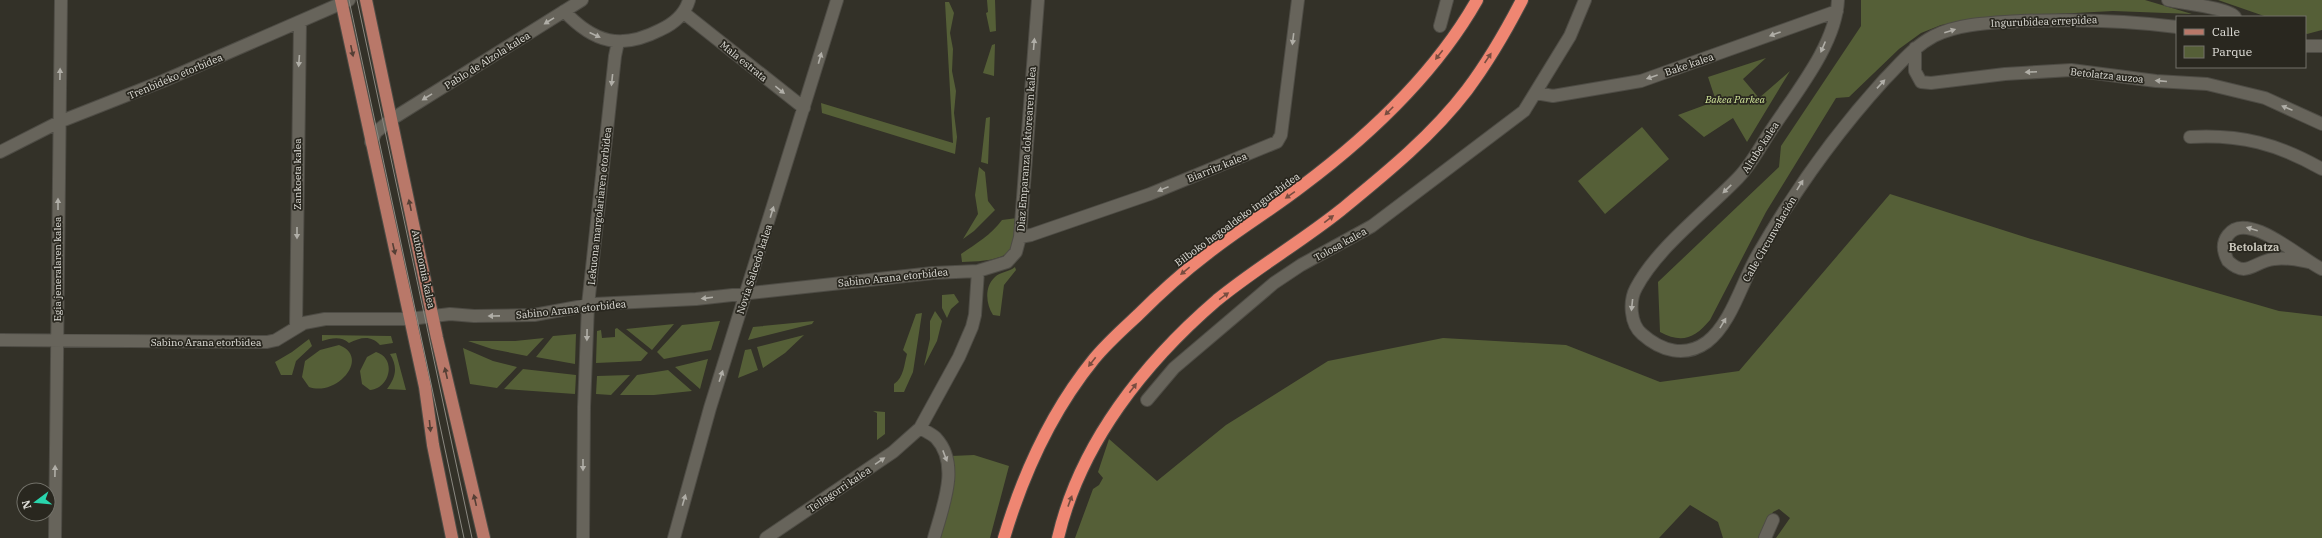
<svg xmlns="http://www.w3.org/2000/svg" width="2322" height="538" font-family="'IBM Plex Serif',serif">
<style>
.green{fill:#555f37}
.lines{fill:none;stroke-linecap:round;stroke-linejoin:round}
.minor-casing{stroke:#4e4c45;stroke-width:14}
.major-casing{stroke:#4e4c45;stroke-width:14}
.highway-casing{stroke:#4e4c45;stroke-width:14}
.minor{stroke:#67645b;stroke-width:12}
.major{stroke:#b97869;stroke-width:12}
.highway{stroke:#ef8672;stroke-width:12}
.tram{stroke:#8a8881;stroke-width:1}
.oneway{fill:#b0aea7}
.oneway2{fill:#543f35}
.oneway3{fill:#784d40}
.labels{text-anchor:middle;stroke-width:3.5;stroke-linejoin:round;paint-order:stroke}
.street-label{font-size:10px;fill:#e0dfd9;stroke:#29271f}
.park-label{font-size:10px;font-style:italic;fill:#d4e99c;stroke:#29271f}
.neighbourhood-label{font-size:11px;font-weight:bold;fill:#c9c6bb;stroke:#29271f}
</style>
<rect width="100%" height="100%" fill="#333128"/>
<path class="green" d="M987 0H995L996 31 990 32 986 13 988 12Z
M1861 0H2145L2192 14 2113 11 1979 18 1941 25 1921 33 1899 49 1849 97 1836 98 1766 212 1710 320C1695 338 1682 344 1660 332L1658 282 1779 167 1781 146 1861 26Z
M2218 0H2322V30L2307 34 2305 33V17H2267Z
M945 2H949L954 13 950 33 953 49 952 71 956 91 954 113 957 137 955 154 822 113 821 103 953 143Z
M995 44 994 76 983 73 992 45Z
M1766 58 1743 79 1759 98 1790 71 1747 142 1733 118 1704 137 1678 115 1716 101 1708 77Z
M990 117 988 164 981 162 986 118Z
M1642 127 1669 159 1605 214 1578 181Z
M979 167 985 172 988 201 995 210 974 231 963 239 978 214 975 195Z
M1890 194 2031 239 2279 311 2322 316V538H1776L1790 518 1779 509 1773 512 1758 538H1723L1718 522 1690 505 1659 538H1075L1093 489 1099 485 1103 478 1098 472 1109 439 1157 481 1226 425 1328 361 1443 338 1566 345 1660 382 1739 371Z
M1017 218C1016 226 1018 239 1014 246 1005 262 978 261 962 262L961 254C977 243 991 235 1002 220Z
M1015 267 1016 270 1004 285 1000 316 993 315C986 304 984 287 995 277 1000 272 1009 272 1015 267Z
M954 294 959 302 951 309 947 318 942 308V295Z
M935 311 942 321 937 341 924 366 930 339V321Z
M922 313 913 372 904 392H894V384C904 377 904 365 907 354L903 350 916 314Z
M720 321 711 350 664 359 657 352 682 325Z
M814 321 812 324 748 340 753 327Z
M674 324 652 350 626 329Z
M617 328 648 353 641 361 596 363 597 331 601 330 602 338 615 337V329Z
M576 334 575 364 536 357 553 336Z
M322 335 391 336 393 343 380 345C371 335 361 337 349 343 341 336 332 338 322 341Z
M804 335 785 353 763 368 757 347Z
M544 338 527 356 492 349 468 341H515Z
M309 339 312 346 296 361 292 375H281L275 362 292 352Z
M339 345C371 357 337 397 309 387L302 377 305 361 320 350Z
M463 348 493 361 517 367 497 388 470 384Z
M751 349 758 370 738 378 745 350Z
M376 352C397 358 390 389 370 390L362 384 360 371 367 357Z
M396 353 406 390 387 389C396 377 398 367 390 354Z
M708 359 700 389 675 367Z
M523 369 576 375 575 394 504 389Z
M668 370 692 391 654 395H620L637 375Z
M630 375 611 395 596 394 597 376Z
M873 411 885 412V434L877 440V413Z
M974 455 1009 466 990 538H938L951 456Z"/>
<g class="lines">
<g class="minor-casing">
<path id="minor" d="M1838 0C1836 45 1794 95 1770 132 1760 147 1751 165 1738 178 1706 211 1657 248 1636 288 1629 301 1630 324 1642 334 1661 351 1685 358 1707 342 1731 324 1742 282 1757 256 1793 193 1835 134 1884 80 1900 64 1913 47 1934 36 1960 23 1992 23 2021 21 2074 19 2125 20 2177 27
M2168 0C2180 3 2230 8 2235 17
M564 11C594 43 621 50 660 30 673 24 685 14 689 0
M684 13 804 108
M1440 26 1447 0
M2305 46H2322
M1915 48V71L1921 82 1931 83 2005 74 2071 70 2156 81 2207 84 2265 98 2322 124
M1536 93 1553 96 1641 81 1837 11
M2190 137C2241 134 2278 144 2322 169
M371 142 376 132 392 119 582 0
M0 152 59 122 163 81 349 0
M1020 237 1031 235 1150 194 1277 142 1281 135 1298 0
M2309 262C2298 260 2286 257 2274 259 2254 261 2247 279 2228 261 2223 252 2222 243 2228 235 2247 209 2302 260 2322 269
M296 327 300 22
M0 340 267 342 276 340 304 323 325 319H410L450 314 474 316 534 315 594 304 696 299 933 273 978 271 1007 262 1016 252 1020 237 1038 0
M1147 400 1174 368 1274 283 1301 265 1372 226 1524 111 1570 36 1585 0
M920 428C925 431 932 434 936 438 961 465 942 508 934 538
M55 538 61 0
M583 538 584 407 588 305 615 56 618 42
M674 538 710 408 837 0
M766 538 893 452 920 428 959 357 972 327 975 315 978 271
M1765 538 1773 520"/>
</g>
<g class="major-casing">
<path id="major" d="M341 0 425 387 433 445 452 538
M366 0 437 338 484 538"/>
</g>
<g class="highway-casing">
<path id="highway" d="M1004 538C1023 474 1051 412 1094 359 1107 343 1123 329 1138 315 1160 293 1182 273 1207 254 1237 230 1271 210 1302 186 1370 135 1435 74 1477 0
M1058 538C1080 443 1145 362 1217 300 1256 268 1301 242 1341 210 1385 174 1432 136 1467 90 1488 62 1506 31 1522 0"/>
</g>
<use href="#minor" class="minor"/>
<use href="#major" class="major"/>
<use href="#highway" class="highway"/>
<path class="tram" d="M349 0 464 538
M357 0 472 538"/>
</g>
<defs><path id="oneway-solid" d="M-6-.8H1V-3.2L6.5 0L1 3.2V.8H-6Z"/></defs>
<g class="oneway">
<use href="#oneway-solid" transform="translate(549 21) rotate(148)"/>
<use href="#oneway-solid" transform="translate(1950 31) rotate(-17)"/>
<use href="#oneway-solid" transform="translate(1775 34) rotate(160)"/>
<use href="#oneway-solid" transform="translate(595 35) rotate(25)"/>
<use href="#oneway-solid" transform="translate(1293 39) rotate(97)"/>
<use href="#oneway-solid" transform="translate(1034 44) rotate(-85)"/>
<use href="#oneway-solid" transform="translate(1823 47) rotate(113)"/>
<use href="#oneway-solid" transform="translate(820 58) rotate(-74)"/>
<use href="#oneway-solid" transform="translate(299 61) rotate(94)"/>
<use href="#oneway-solid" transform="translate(2031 72) rotate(177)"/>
<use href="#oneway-solid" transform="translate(60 74) rotate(-89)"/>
<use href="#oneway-solid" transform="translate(1652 77) rotate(161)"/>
<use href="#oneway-solid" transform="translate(612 80) rotate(96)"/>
<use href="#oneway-solid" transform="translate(2161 81) rotate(-175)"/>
<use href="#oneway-solid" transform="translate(1881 84) rotate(-47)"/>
<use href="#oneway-solid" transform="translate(780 90) rotate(39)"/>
<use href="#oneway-solid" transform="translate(427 97) rotate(148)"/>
<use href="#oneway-solid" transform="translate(2287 108) rotate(-157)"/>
<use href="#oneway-solid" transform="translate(1800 185) rotate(-58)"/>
<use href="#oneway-solid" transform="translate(1163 189) rotate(158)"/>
<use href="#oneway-solid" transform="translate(1727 189) rotate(136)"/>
<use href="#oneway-solid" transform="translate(58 204) rotate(-90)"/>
<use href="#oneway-solid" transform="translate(772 212) rotate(-73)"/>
<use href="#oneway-solid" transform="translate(2252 229) rotate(-163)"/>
<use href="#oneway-solid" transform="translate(297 233) rotate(90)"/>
<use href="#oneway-solid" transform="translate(707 298) rotate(173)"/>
<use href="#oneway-solid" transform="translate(1632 305) rotate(96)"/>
<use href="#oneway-solid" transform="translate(494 316) rotate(179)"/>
<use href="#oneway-solid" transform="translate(1723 323) rotate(-59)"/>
<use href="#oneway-solid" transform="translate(587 335) rotate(91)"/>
<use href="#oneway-solid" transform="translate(721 376) rotate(-72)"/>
<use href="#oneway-solid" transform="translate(945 456) rotate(69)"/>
<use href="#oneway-solid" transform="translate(880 461) rotate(-34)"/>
<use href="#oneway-solid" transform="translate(583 465) rotate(90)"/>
<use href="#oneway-solid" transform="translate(55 471) rotate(-89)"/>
<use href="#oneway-solid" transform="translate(684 500) rotate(-74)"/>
</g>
<g class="oneway2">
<use href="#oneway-solid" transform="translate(352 51) rotate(78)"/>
<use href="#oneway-solid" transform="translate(410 205) rotate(-102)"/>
<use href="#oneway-solid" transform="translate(394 249) rotate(77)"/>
<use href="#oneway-solid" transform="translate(446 373) rotate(-103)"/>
<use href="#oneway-solid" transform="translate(430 426) rotate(84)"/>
<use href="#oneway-solid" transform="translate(475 500) rotate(-103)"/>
</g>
<g class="oneway3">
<use href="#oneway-solid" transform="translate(1439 55) rotate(128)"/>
<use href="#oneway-solid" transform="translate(1488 58) rotate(-56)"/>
<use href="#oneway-solid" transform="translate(1389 111) rotate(135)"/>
<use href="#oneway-solid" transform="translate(1290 195) rotate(145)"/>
<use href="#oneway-solid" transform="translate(1329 219) rotate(-37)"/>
<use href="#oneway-solid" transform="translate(1185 271) rotate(141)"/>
<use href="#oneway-solid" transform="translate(1224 296) rotate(-36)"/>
<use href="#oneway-solid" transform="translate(1092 362) rotate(128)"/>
<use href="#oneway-solid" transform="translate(1133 388) rotate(-53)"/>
<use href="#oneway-solid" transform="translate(1070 501) rotate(-70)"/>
</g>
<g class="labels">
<g class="street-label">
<text transform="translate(2044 21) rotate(-2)" y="4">Ingurubidea errepidea</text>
<text transform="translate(487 60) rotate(-32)" y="4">Pablo de Alzola kalea</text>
<text transform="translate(744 61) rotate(39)" y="4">Mala estrata</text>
<text transform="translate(1689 64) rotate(-19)" y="4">Bake kalea</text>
<text transform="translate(2107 75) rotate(6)" y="4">Betolatza auzoa</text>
<text transform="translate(175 76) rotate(-23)" y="4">Trenbideko etorbidea</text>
<text transform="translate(1760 147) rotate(-57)" y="4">Altube kalea</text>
<text transform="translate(1026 149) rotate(-86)" y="4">Diaz Emparanza doktorearen kalea</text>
<text transform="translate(1217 167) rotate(-22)" y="4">Biarritz kalea</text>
<text transform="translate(297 174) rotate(-90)" y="4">Zankoeta kalea</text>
<text transform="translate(599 206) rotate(-84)" y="4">Lekuona margolariaren etorbidea</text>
<text transform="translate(1237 219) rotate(-36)" y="4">Bilboko hegoaldeko ingurabidea</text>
<text transform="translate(1769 239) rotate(-60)" y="4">Calle Circunvalación</text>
<text transform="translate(1340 244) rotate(-29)" y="4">Tolosa kalea</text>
<text transform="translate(57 269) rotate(-90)" y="4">Egia jeneralaren kalea</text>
<text transform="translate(424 269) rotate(78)" y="4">Autonomia kalea</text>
<text transform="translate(754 269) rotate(-72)" y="4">Novia Salcedo kalea</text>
<text transform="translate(893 277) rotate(-6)" y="4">Sabino Arana etorbidea</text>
<text transform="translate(571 309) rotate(-6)" y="4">Sabino Arana etorbidea</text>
<text x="206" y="346">Sabino Arana etorbidea</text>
<text transform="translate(839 489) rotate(-34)" y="4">Tellagorri kalea</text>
</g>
<g class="park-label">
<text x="1735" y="103">Bakea Parkea</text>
</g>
<g class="neighbourhood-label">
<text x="2254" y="251">Betolatza</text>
</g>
</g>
<rect x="2176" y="16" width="130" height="52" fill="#29271f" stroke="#727169"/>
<rect x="2184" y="29" width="20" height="6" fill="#b97869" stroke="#727169"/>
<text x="2212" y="36" font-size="12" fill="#e0dfd9">Calle</text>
<rect x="2184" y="46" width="20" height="12" fill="#555f37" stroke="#727169"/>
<text x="2212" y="56" font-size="12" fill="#e0dfd9">Parque</text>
<g transform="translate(36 502) rotate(254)"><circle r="19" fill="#29271f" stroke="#727169"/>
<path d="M0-3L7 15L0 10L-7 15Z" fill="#29d5ad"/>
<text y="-6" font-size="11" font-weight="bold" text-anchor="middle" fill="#e0dfd9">N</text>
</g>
</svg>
